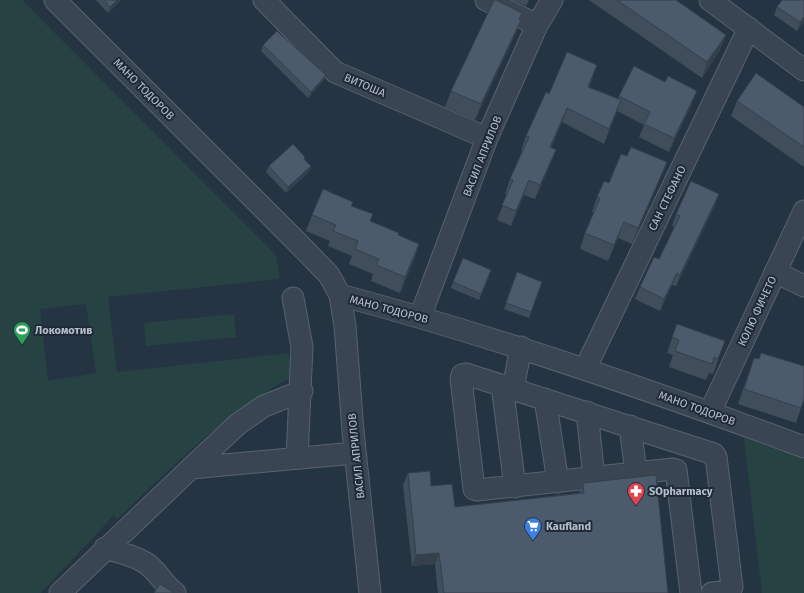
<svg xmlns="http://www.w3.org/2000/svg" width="804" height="593" font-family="'Fira Sans',sans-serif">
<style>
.green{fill:#274243;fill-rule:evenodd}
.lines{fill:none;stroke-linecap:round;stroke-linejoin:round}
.minor-casing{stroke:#57636f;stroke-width:23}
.minor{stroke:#394552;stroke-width:21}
.wall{fill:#404e5c}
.shaded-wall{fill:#34404b}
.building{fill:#4b5b6b;stroke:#34404b}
.labels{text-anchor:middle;stroke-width:4;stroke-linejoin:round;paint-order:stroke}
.street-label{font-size:11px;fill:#b6c0cc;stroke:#1e2a37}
.poi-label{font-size:11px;font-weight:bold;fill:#b6c0cc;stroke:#1e2a37;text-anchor:start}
</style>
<rect width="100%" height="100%" fill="#253442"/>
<path class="green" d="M0 0H22L276 255 280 279 108 297 117 372 289 353 292 377C225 412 172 467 117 519L114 515 41 593H0ZM86 304 96 373 48 381 40 309Z
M234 314 236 337 146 346 144 323Z
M744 438 804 459V593H762Z"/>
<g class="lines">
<g class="minor-casing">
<path id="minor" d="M55 0 295 240 329 275 340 295 345 326 353 431 370 593
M264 0 335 72 487 138
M486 0 537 25
M710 0 804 70
M775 272 804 286
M340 295C497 337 651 390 804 447
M293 298 302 347 297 458
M420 317 487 138 537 25 552 0
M585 369 749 28
M502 385 515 487
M513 389 521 347
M545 399 558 482
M587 412 594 478
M710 412 804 211
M630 426 636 473
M191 468 238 424 264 406 302 391
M105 548C117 552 133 555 144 562 157 569 163 584 175 593
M60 593 191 468 355 453
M691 593 676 470 673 469 477 490 474 489 461 379 462 375 466 374 714 454 716 457 732 587 729 591 712 593"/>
</g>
<use href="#minor" class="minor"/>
</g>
<path class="wall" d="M96 0H121L108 13Z
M513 0H529L526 6Z
M589 0H676L720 50 702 78Z
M804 0V21L797 31 774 15 777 7Z
M522 13 515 35 475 120 445 107 451 91Z
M263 45 326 75 323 81 308 98 261 51Z
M592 80 589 87 618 99 619 96 692 104 669 152 639 137 644 125 617 111 604 144 562 122 551 148 556 150 550 165 535 199 524 195 511 226 497 220 507 195 505 194 510 179 522 151H521L526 136 549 94Z
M737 101 804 107V167L731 116Z
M304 160 311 166 309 172 286 193 266 172 269 166Z
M661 177 632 244 618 238 608 261 580 249 585 233 594 213 592 212 597 197 609 183Z
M351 206 373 214 370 221 398 235 419 244 414 260 400 293 371 281 373 274 349 264 352 256 328 246 330 241 306 231 312 215Z
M715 206 676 286 672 285 660 311 635 299 640 287 659 259 674 227 672 226 676 214Z
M517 272 542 282 529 318 504 309Z
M489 277 479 300 451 288 453 282Z
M677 324 725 341 713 374 709 373 706 380 669 367 673 355 667 353Z
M754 358 758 359 804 399 796 423 738 404Z
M408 473 431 486 455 507 579 493 583 483 668 593H438L435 564 412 566 403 485Z"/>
<path class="shaded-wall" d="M117 0H121L108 13 110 7Z
M804 17V21L797 31 800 22Z
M521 20 515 35 475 120 481 104Z
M726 35 720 50 702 78 707 62Z
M597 65 592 80 582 101 588 87Z
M326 75 323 81 308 98 311 92Z
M697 91 692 104 669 152 674 138Z
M621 100 616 115 604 144 609 129Z
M567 108 562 122 544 162 550 147Z
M556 150 550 165 535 199 540 185Z
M667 162 661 177 632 244 638 228Z
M311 166 309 172 286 193 288 187Z
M529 180 524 195 511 226 516 211Z
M719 194 715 206 676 286 680 275Z
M624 222 618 238 608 261 614 245Z
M419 244 414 260 400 293 405 277Z
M677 273 672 285 660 311 664 299Z
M439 553 435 564 412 566 416 555Z"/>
<path class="building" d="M104 0H117L110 7Z
M494 0H496L522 13 519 19 521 20 481 104 451 91Z
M617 0H676L726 35 707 62Z
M782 0H804V17L800 22 777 7Z
M277 31 326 75 311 92 263 45Z
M567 52 597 65 588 87 621 100 609 129 567 108 550 147 556 150 540 185 529 180 516 211 502 205 513 180 510 179 529 137 526 136 546 92 549 94Z
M634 66 665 82 668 76 697 91 674 138 644 124 650 112 619 96Z
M756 73 804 107V147L737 101Z
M293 144 305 157 304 159 311 166 288 187 269 166Z
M631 147 667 162 638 228 624 222 614 245 585 233 600 198 597 197 604 181 609 183 621 154 627 156Z
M691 181 719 194 680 275 677 273 664 299 640 287 654 257 659 259 680 216 676 214Z
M323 189 353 202 351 206 373 214 370 221 399 233 398 235 419 244 405 277 376 265 379 259 355 249 358 241 333 231 336 225 312 215Z
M463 258 491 270 481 294 453 282Z
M517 272 542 282 531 312 506 303Z
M677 324 725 341 718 359 714 357 712 364 675 351 679 340 672 337Z
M761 353 804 366V399L801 408 744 389 754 358 759 359Z
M430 471 431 486 452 484 455 507 584 493 583 483 656 475 668 593H444L439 553 416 555 408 473Z
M160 584 174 593H154Z"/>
<defs>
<g id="stadium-pin" transform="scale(0.9)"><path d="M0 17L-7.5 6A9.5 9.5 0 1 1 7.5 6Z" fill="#2e9e5b" stroke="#1e2a37"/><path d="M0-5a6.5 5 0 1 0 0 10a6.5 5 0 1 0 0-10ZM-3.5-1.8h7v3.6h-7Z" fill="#fff"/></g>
<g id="pharmacy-pin" transform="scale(0.9)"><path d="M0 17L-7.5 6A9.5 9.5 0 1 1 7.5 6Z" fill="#e0444e" stroke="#1e2a37"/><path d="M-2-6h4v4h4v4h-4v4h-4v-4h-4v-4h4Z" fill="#fff"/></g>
<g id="supermarket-pin" transform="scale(0.9)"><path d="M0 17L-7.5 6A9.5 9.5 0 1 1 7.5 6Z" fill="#3f7fe0" stroke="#1e2a37"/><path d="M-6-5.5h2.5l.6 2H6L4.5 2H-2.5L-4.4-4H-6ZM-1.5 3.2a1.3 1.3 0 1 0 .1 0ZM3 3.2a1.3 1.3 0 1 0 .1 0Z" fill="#fff"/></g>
</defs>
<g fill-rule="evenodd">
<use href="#stadium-pin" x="22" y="330"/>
<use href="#pharmacy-pin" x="636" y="491"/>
<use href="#supermarket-pin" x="533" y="526"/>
</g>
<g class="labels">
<g class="street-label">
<text transform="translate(365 85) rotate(23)" y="4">ВИТОША</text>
<text transform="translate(144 89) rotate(45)" y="4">МАНО ТОДОРОВ</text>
<text transform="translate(482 156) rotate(-68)" y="4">ВАСИЛ АПРИЛОВ</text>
<text transform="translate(667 198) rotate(-64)" y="4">САН СТЕФАНО</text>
<text transform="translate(389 309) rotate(15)" y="4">МАНО ТОДОРОВ</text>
<text transform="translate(757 311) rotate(-65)" y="4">КОЛЮ ФИЧЕТО</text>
<text transform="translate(697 408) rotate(20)" y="4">МАНО ТОДОРОВ</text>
<text transform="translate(356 456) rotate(-96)" y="4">ВАСИЛ АПРИЛОВ</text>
</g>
<g class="poi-label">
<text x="35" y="334">Локомотив</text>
<text x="649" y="495">SOpharmacy</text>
<text x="546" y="530">Kaufland</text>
</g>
</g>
</svg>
